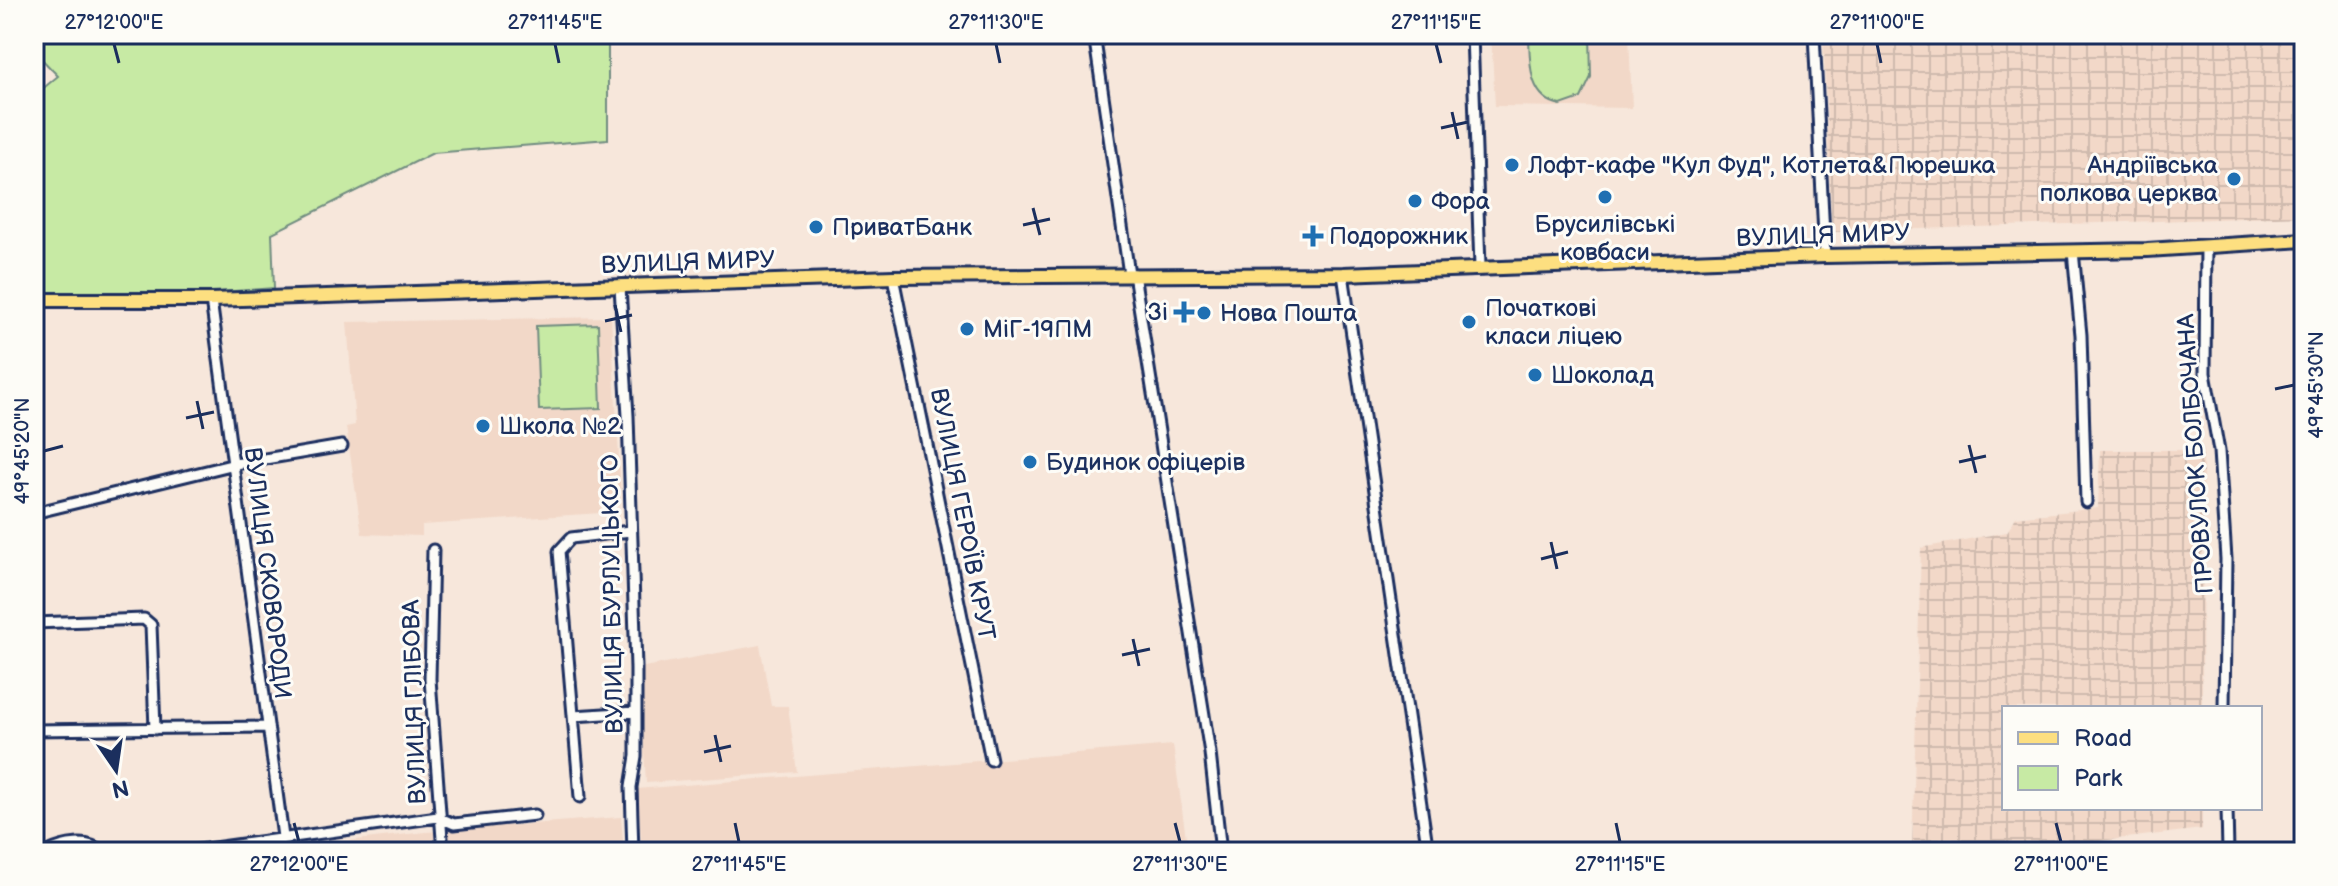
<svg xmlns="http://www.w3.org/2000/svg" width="2338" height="886" font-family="'Balsamiq Sans',sans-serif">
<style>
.built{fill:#f2d8c8}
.industrial{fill:url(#industrial-grid)}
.park{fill:#c7eaa4;stroke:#718c81;stroke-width:2}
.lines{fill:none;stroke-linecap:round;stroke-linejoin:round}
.minor-casing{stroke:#1b2f5e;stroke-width:15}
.major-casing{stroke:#1b2f5e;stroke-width:18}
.minor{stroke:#fdfcf7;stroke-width:9}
.major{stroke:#fddf80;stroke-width:12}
.ticks{fill:none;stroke:#1b2f5e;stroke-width:3}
.poi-dot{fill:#1f6fb2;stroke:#fdfcf7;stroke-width:3}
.labels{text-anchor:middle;stroke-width:6;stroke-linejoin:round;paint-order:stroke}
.poi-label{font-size:24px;fill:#1b2f5e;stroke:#fdfcf7;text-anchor:start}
.street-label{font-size:24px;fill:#1b2f5e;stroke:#fdfcf7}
.neatline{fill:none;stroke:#1b2f5e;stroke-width:3}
.ticks-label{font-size:20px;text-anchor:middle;fill:#1b2f5e}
</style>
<defs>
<pattern id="industrial-grid" width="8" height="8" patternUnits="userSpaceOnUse" patternTransform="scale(2)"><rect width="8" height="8" fill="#f2d8c8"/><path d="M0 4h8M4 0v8" fill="none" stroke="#cfbaae"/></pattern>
</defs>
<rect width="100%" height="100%" fill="#f7e7db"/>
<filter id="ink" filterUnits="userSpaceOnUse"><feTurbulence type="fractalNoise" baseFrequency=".0125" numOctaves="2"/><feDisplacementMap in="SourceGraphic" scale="16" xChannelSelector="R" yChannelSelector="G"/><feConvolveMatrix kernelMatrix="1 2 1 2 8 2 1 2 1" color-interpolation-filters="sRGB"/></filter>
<g filter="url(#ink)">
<path class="built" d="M1491 34H1629L1632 108 1495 106Z
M611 317 621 494 600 496 601 513 422 525V536L362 534 346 427 355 425 347 322Z
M760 645 771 706H788L797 772 646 783 639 668Z
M1173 745 1188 852H642L637 789Z
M621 817 624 852H296L295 847 426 832Z"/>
<path class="industrial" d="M1823 34H2304V216L1832 232Z
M2100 450H2203L2202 708H2004V808H2202V829L2100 841V852H1912L1921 548 2007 532 2016 517 2098 508Z"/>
<path class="park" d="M34 34H608V139L433 153 272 233 274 288 194 294 34 292V96L58 76 34 51Z
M1529 34H1590L1591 77 1581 98 1561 105C1527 99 1530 60 1529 34Z
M598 324 601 408 539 410 536 326Z"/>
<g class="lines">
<g class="minor-casing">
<path id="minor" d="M1094 34 1129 274
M1472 34 1480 267
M1814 34 1825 256
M2206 246 2205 373 2219 451 2226 559 2224 708
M2073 251 2081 335 2086 502
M1134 274 1210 753 1221 852
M1343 274 1428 852
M893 277 991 760
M620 287 628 416 636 668V756L631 787 633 852
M211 300 285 852
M34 513 235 464 342 446
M433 550 430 679 443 852
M34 623 144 619 151 625 155 729
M573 716 636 712
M34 730 268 727
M580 797 559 551 571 538 630 531
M2227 808 2228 852
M48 852C64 844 88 839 102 852
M185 852 438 817 454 824 535 815"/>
</g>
<g class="major-casing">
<path id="major" d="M34 300H211L893 277 1343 274 1825 256 2147 250 2304 240"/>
</g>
<use href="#minor" class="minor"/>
<use href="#major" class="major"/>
</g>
</g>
<path class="ticks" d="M114 44 119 63M555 44 559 63M996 44 1000 63M1436 44 1441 63M1877 44 1881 63M1452 112 1458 139M1441 128 1468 122M1033 208 1040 235M1023 225 1050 219M615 305 621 332M605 321 632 315M2275 389 2294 385M197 401 203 429M186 418 214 412M1969 445 1976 473M44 451 63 446M1959 462 1986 456M1551 542 1557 569M1541 559 1568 552M1133 639 1139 666M1122 655 1150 649M715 735 721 762M704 752 731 746M294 823 299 842M735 823 739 842M1175 823 1180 842M1616 823 1620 842M2056 823 2061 842"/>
<g class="poi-dot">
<circle cx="1512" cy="165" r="8"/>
<circle cx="2234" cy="179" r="8"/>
<circle cx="1605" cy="197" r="8"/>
<circle cx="1415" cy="201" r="8"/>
<circle cx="816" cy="227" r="8"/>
<path d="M1309 224h8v8h8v8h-8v8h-8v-8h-8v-8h8z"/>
<path d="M1180 300h8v8h8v8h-8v8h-8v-8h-8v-8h8z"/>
<circle cx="1204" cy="313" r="8"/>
<circle cx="1469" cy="322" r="8"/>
<circle cx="967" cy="329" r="8"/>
<circle cx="1535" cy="375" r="8"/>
<circle cx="483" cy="426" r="8"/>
<circle cx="1030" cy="462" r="8"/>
</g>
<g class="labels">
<g class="poi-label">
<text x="1528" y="173">Лофт-кафе "Кул Фуд", Котлета&amp;Пюрешка</text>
<text x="2218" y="173" text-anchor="end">Андріївська<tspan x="2218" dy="28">полкова церква</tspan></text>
<text x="1431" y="209">Фора</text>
<text x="1605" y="232" text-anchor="middle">Брусилівські<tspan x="1605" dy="28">ковбаси</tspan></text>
<text x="832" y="235">ПриватБанк</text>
<text x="1329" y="244">Подорожник</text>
<text x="1485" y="316">Початкові<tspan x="1485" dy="28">класи ліцею</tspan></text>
<text x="1168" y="320" text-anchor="end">3і</text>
<text x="1220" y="321">Нова Пошта</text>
<text x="983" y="337">МіГ-19ПМ</text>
<text x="1551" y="383">Шоколад</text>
<text x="499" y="434">Школа №2</text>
<text x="1046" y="470">Будинок офіцерів</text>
</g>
<g class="street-label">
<text transform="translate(1823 235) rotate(-2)" y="8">ВУЛИЦЯ МИРУ</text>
<text transform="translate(688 262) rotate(-2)" y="8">ВУЛИЦЯ МИРУ</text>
<text transform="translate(2195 454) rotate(-94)" y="8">ПРОВУЛОК БОЛБОЧАНА</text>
<text transform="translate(963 514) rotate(79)" y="8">ВУЛИЦЯ ГЕРОЇВ КРУТ</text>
<text transform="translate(268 573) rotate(83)" y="8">ВУЛИЦЯ СКОВОРОДИ</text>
<text transform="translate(612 594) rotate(-91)" y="8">ВУЛИЦЯ БУРЛУЦЬКОГО</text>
<text transform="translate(414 702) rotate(-92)" y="8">ВУЛИЦЯ ГЛІБОВА</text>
</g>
</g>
<rect width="2338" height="886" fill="none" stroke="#fdfcf7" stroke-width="88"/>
<rect x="2002" y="706" width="260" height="104" fill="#fdfcf7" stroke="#a3aaba" stroke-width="2"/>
<rect x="2018" y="732" width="40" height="12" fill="#fddf80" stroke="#a3aaba" stroke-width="2"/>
<text x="2074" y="746" font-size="24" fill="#1b2f5e">Road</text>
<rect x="2018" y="766" width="40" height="24" fill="#c7eaa4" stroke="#a3aaba" stroke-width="2"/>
<text x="2074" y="786" font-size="24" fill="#1b2f5e">Park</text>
<g transform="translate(116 770) rotate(167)" stroke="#fdfcf7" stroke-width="6" paint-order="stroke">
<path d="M0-6L14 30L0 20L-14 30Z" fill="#1b2f5e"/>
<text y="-12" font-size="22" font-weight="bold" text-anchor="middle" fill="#1b2f5e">N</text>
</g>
<rect x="44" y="44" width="2250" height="798" class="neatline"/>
<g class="ticks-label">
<text x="114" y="29">27°12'00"E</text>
<text x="555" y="29">27°11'45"E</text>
<text x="996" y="29">27°11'30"E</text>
<text x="1436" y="29">27°11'15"E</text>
<text x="1877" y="29">27°11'00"E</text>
<text transform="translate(2316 385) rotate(-90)" y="7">49°45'30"N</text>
<text transform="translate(22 451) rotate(-90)" y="7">49°45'20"N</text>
<text x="299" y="871">27°12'00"E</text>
<text x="739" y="871">27°11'45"E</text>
<text x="1180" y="871">27°11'30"E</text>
<text x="1620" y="871">27°11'15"E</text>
<text x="2061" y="871">27°11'00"E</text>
</g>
</svg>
